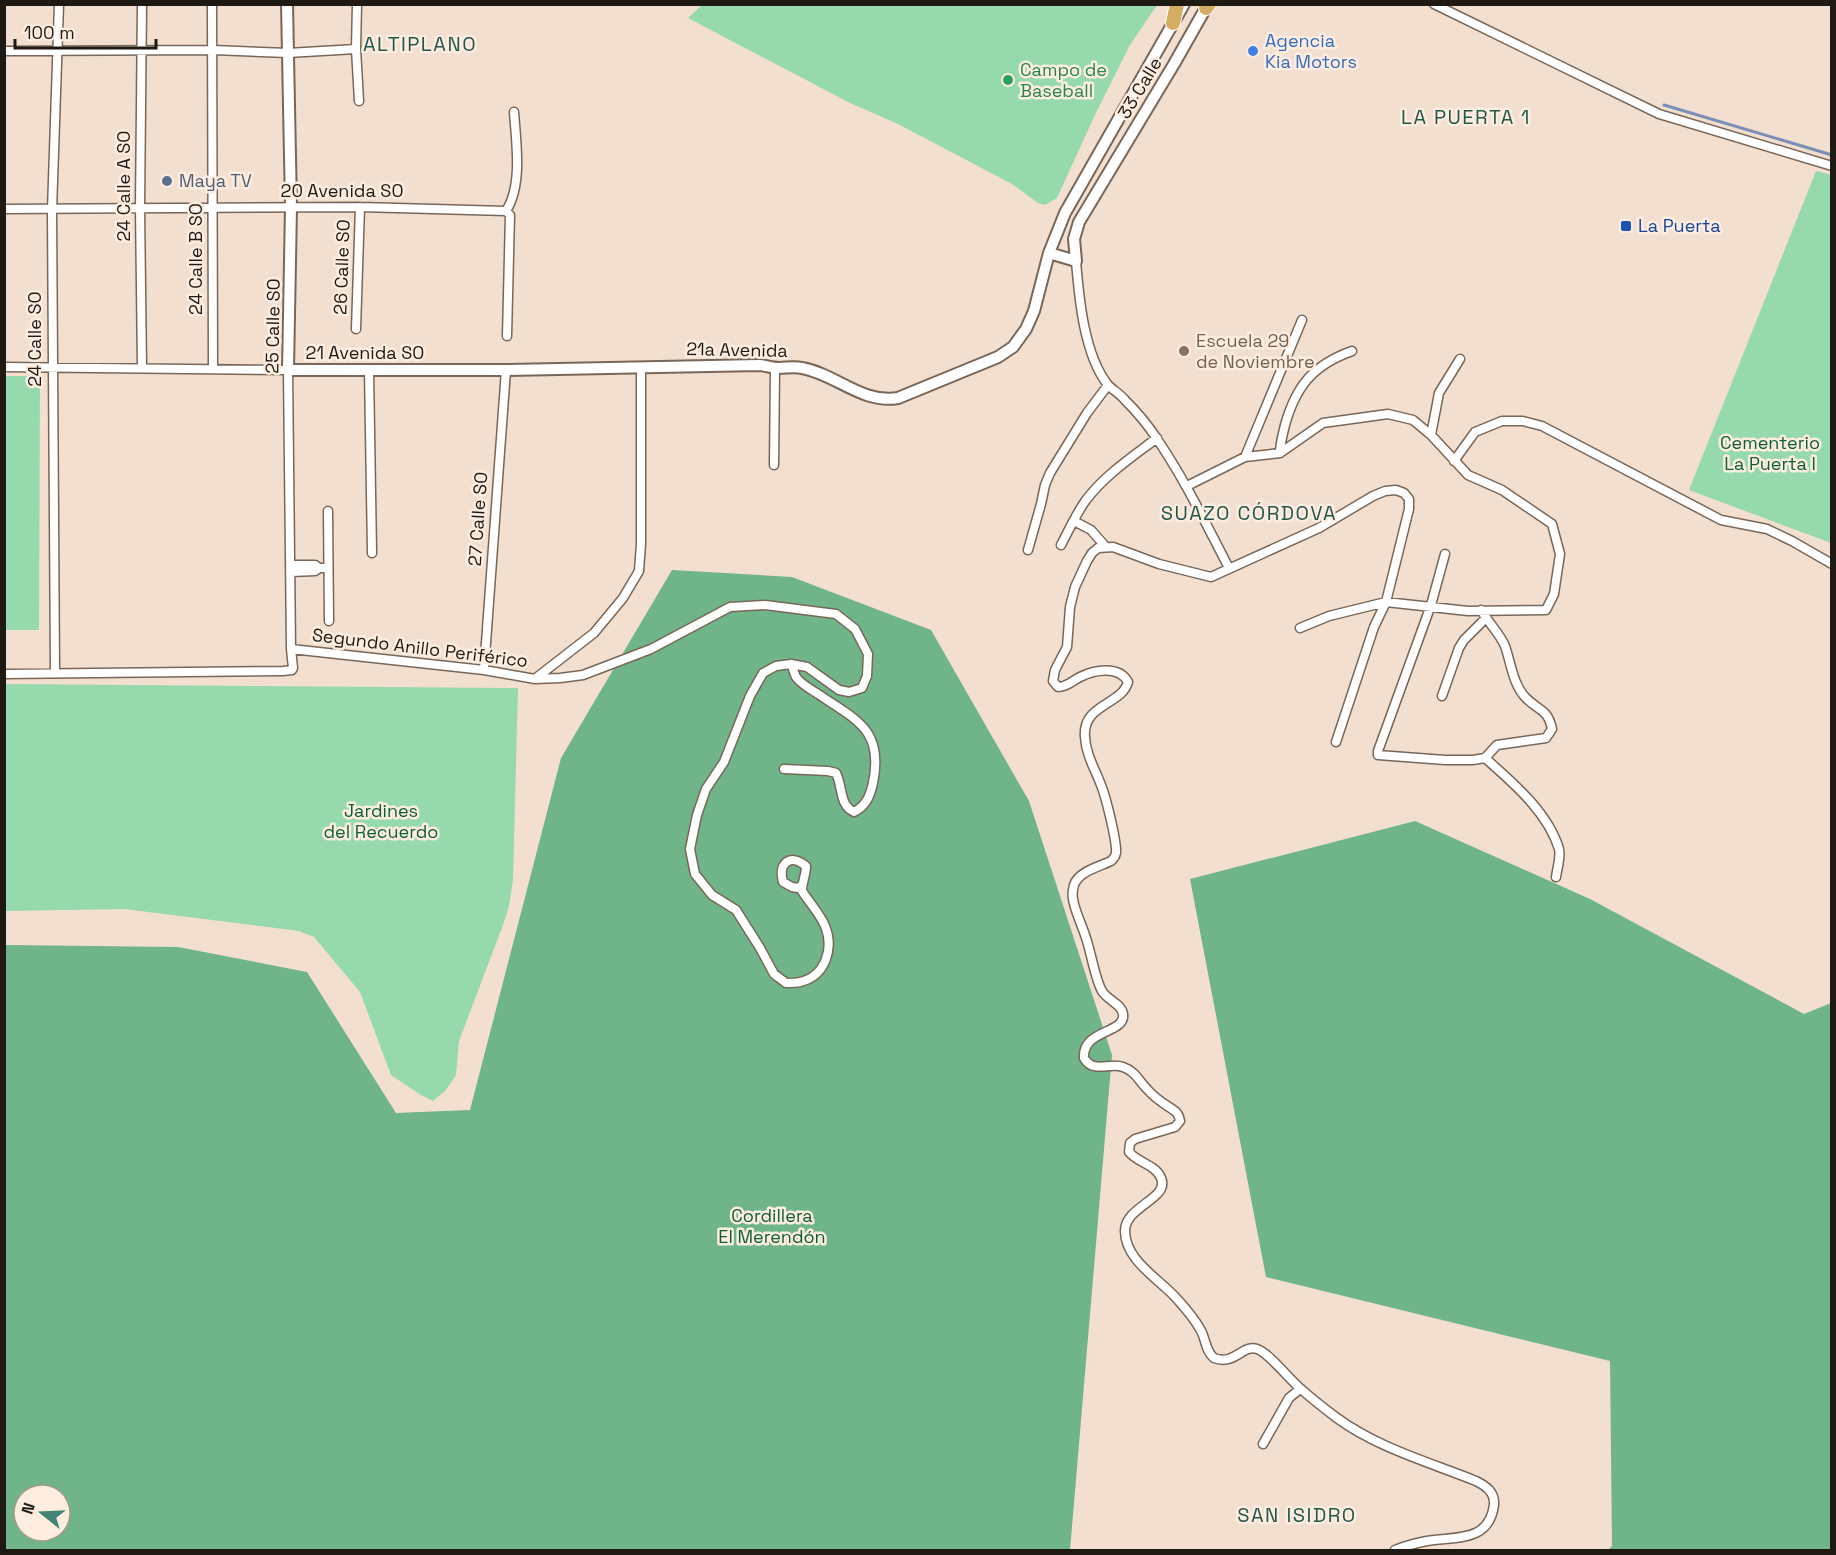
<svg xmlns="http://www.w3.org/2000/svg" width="1836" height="1555" font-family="'Space Grotesk',sans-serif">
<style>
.green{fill:#96d9ad}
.forest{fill:#70b489;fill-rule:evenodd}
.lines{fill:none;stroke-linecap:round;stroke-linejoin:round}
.stream{stroke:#7a8fb8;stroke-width:3}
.minor-casing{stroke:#786759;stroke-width:11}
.tertiary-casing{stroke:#786759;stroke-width:14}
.trunk-casing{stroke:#fff;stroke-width:16}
.minor{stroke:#fff;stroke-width:8}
.tertiary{stroke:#fff;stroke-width:10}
.trunk{stroke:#d4ac62;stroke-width:14}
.shop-dot{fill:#3f7fe0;stroke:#fdede0;stroke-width:2}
.leisure-dot{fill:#2e9e5b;stroke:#fdede0;stroke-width:2}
.service-dot{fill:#5c6f8a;stroke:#fdede0;stroke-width:2}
.transit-dot{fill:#1a4fb4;stroke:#fdede0;stroke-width:2}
.education-dot{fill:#8d6e63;stroke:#fdede0;stroke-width:2}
.labels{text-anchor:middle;stroke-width:5;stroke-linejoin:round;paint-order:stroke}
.shop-label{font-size:18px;fill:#366cbe;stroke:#fdede0;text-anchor:start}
.leisure-label{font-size:18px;fill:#27864d;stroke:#fdede0;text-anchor:start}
.street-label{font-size:18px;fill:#1f1913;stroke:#fdede0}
.service-label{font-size:18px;fill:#4e5e75;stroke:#fdede0;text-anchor:start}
.transit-label{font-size:18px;fill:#164399;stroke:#fdede0;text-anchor:start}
.education-label{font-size:18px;fill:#785e54;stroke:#fdede0;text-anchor:start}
.park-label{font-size:18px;fill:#0b5e36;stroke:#fdede0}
.neighbourhood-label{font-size:20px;letter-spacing:1.5px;fill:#22574a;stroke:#fdede0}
</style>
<rect width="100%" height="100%" fill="#f2dfcf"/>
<path class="green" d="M702 5V4L1157 5 1130 45 1094 117 1057 198 1045 205 1038 203 1012 184 898 124 850 103 688 18Z
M1816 171 1832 175 1831 543 1689 490Z
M5 376H40L39 630H5Z
M4 684 518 688 513 880 509 906 503 925 459 1041 456 1075 445 1091 433 1101 421 1095 391 1075 360 992 314 937 299 931 124 909 5 911Z"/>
<path class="forest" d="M672 570 792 577 931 630 1029 801 1112 1055 1070 1550H5V945L178 947 307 972 396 1113 470 1110 561 758ZM24 1495H60V1531H24Z
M1415 821 1590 899 1804 1014 1831 1003V1550H1608L1612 1546 1610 1361 1266 1277 1190 879Z"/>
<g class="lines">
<path class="stream" d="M1664 105 1832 155"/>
<g class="minor-casing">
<path id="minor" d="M212 4 213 369
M357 4 356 49 359 101
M1434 4 1659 114 1832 166
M4 51 213 50 288 53 356 49
M4 209 360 207 506 211 510 215 507 336
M506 211C523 185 516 141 514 112
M1076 261C1079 298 1084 355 1108 385 1113 390 1120 394 1125 400 1137 412 1148 425 1157 439 1185 480 1206 524 1229 568
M356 329 360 207
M4 367 288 370 291 649 293 668 292 670 283 671 4 674
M142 368 140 208 142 4
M369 370 372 553
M1431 435 1439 393 1460 359
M1280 453C1280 443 1283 434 1285 425 1296 386 1313 365 1352 351
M1245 457 1302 320
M1454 461 1475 432 1502 421H1523L1542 426 1721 520 1767 529 1792 541 1832 564
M774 465 775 368
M1187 486 1245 457 1280 453 1323 423 1388 414 1413 420 1431 435 1468 475 1502 490 1552 524 1560 554 1554 594 1546 610 1468 611 1386 602 1329 616 1300 628
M328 511 329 621
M1074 521 1091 530 1105 546
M1061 545C1069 530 1076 514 1086 500 1105 475 1132 457 1157 438
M1028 550 1041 504 1045 485 1050 473 1087 413 1108 385
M1445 554 1431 605 1378 751V755L1445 760H1473L1485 758 1497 745 1546 738 1552 729C1548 709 1539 711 1526 698 1513 685 1511 663 1505 646 1500 634 1488 622 1481 610
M291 565H315L319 568H328
M291 572 315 571 319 568
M291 649 484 670 535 679 560 678 583 675 651 649 730 607 765 605 836 614 855 629 868 654 867 676 862 688 849 692 839 690 807 667 791 664 776 666 763 673 750 696 724 762 706 789 697 815 690 849 695 874 712 895 736 910 760 948 774 974 786 983C791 983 796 983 800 982 826 976 834 948 825 926 820 914 809 902 802 891 802 882 806 875 806 866 790 853 778 863 783 882L792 887 798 888 802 885
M484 670 506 370
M55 673 52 210 59 4
M536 678 594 633 623 598 639 571 641 544V368
M1442 696 1459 648 1464 640 1486 618
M1336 742 1374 627 1386 602 1409 509V499L1404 493 1396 490 1385 491 1373 496 1319 528 1211 577 1159 564 1113 547 1098 548 1092 553 1087 561 1075 587 1070 607 1067 647 1055 670 1053 681 1058 687C1067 687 1072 681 1080 677 1094 670 1119 665 1128 682 1122 705 1082 704 1085 737 1086 755 1095 769 1101 785 1106 797 1117 842 1116 853 1115 858 1114 858 1111 861 1099 867 1079 871 1074 885 1073 889 1072 895 1073 899 1075 912 1082 925 1086 938 1091 952 1095 979 1102 991 1107 1000 1122 1004 1123 1014 1126 1034 1082 1029 1084 1058 1093 1074 1110 1062 1123 1067 1135 1071 1139 1081 1147 1089 1153 1096 1161 1102 1169 1107 1175 1111 1179 1113 1180 1121L1175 1127 1135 1139 1130 1143 1129 1152C1138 1163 1155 1164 1161 1178 1170 1199 1125 1206 1125 1231 1125 1261 1161 1280 1178 1300 1186 1309 1194 1318 1200 1329 1206 1338 1205 1351 1214 1358 1234 1366 1243 1344 1257 1349 1268 1352 1290 1380 1301 1389 1312 1399 1325 1409 1337 1418 1378 1448 1429 1462 1476 1481 1486 1486 1495 1492 1494 1505 1489 1543 1455 1536 1427 1541 1416 1543 1405 1546 1395 1550
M1485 758C1512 782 1548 812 1559 849 1561 857 1557 869 1556 877
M784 769 828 771 836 773C843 787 839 805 854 812 866 806 870 796 873 783 884 729 856 720 818 694 810 689 801 684 796 677 794 673 793 668 791 664
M1263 1444 1289 1398 1300 1389"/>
</g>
<g class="tertiary-casing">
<path id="tertiary" d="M287 4 291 207 288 370H506L760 365C767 366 773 368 779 368 786 368 795 366 802 368 836 374 862 404 898 398L998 357 1013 347 1026 329 1034 311 1049 253 1065 213 1184 4
M1049 253 1076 261 1074 239 1079 222 1174 64 1208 4"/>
</g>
<g class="trunk-casing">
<path id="trunk" d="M1206 8 1209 4
M1173 23 1177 4"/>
</g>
<use href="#minor" class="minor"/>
<use href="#tertiary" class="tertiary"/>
<use href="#trunk" class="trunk"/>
</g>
<circle class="shop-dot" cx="1253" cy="51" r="6"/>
<circle class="leisure-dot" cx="1008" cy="80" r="6"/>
<circle class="service-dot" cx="167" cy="181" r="6"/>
<rect class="transit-dot" x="1620" y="220" width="12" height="12" rx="3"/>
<circle class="education-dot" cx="1184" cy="351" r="6"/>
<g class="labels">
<g class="shop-label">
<text x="1265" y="47">Agencia<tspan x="1265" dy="21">Kia Motors</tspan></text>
</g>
<g class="leisure-label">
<text x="1020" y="76">Campo de<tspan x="1020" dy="21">Baseball</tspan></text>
</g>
<g class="street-label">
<text transform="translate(1140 88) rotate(-59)" y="6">33 Calle</text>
<text transform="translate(124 186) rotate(-90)" y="6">24 Calle A SO</text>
<text x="342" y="197">20 Avenida SO</text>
<text transform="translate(196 259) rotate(-90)" y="6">24 Calle B SO</text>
<text transform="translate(342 267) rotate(-88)" y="6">26 Calle SO</text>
<text transform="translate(273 326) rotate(-89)" y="6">25 Calle SO</text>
<text transform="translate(35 339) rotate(-90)" y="6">24 Calle SO</text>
<text transform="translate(737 350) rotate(1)" y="6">21a Avenida</text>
<text x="365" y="359">21 Avenida SO</text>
<text transform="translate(478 519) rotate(-86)" y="6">27 Calle SO</text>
<text transform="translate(420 648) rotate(7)" y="6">Segundo Anillo Periférico</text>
</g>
<g class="service-label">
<text x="179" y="187">Maya TV</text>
</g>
<g class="transit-label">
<text x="1638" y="232">La Puerta</text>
</g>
<g class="education-label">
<text x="1196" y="347">Escuela 29<tspan x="1196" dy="21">de Noviembre</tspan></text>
</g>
<g class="park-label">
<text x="1770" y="449">Cementerio<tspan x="1770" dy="21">La Puerta I</tspan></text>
<text x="381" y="817">Jardines<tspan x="381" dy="21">del Recuerdo</tspan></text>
<text x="772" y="1222">Cordillera<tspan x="772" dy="21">El Merendón</tspan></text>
</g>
<g class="neighbourhood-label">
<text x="420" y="51">ALTIPLANO</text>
<text x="1466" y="124">LA PUERTA 1</text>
<text x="1249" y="520">SUAZO CÓRDOVA</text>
<text x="1297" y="1522">SAN ISIDRO</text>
</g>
</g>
<rect width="1836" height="1555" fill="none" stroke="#1f1913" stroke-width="12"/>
<g transform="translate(42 1513) rotate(288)"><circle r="28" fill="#fdede0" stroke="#a4988e" stroke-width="1.5"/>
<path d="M0-4.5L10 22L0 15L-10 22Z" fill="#438474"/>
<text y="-9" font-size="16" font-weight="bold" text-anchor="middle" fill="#1f1913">N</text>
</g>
<path d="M15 39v9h141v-9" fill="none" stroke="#1f1913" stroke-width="3"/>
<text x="24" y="39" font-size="18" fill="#1f1913" stroke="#fdede0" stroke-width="4.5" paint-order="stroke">100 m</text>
</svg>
